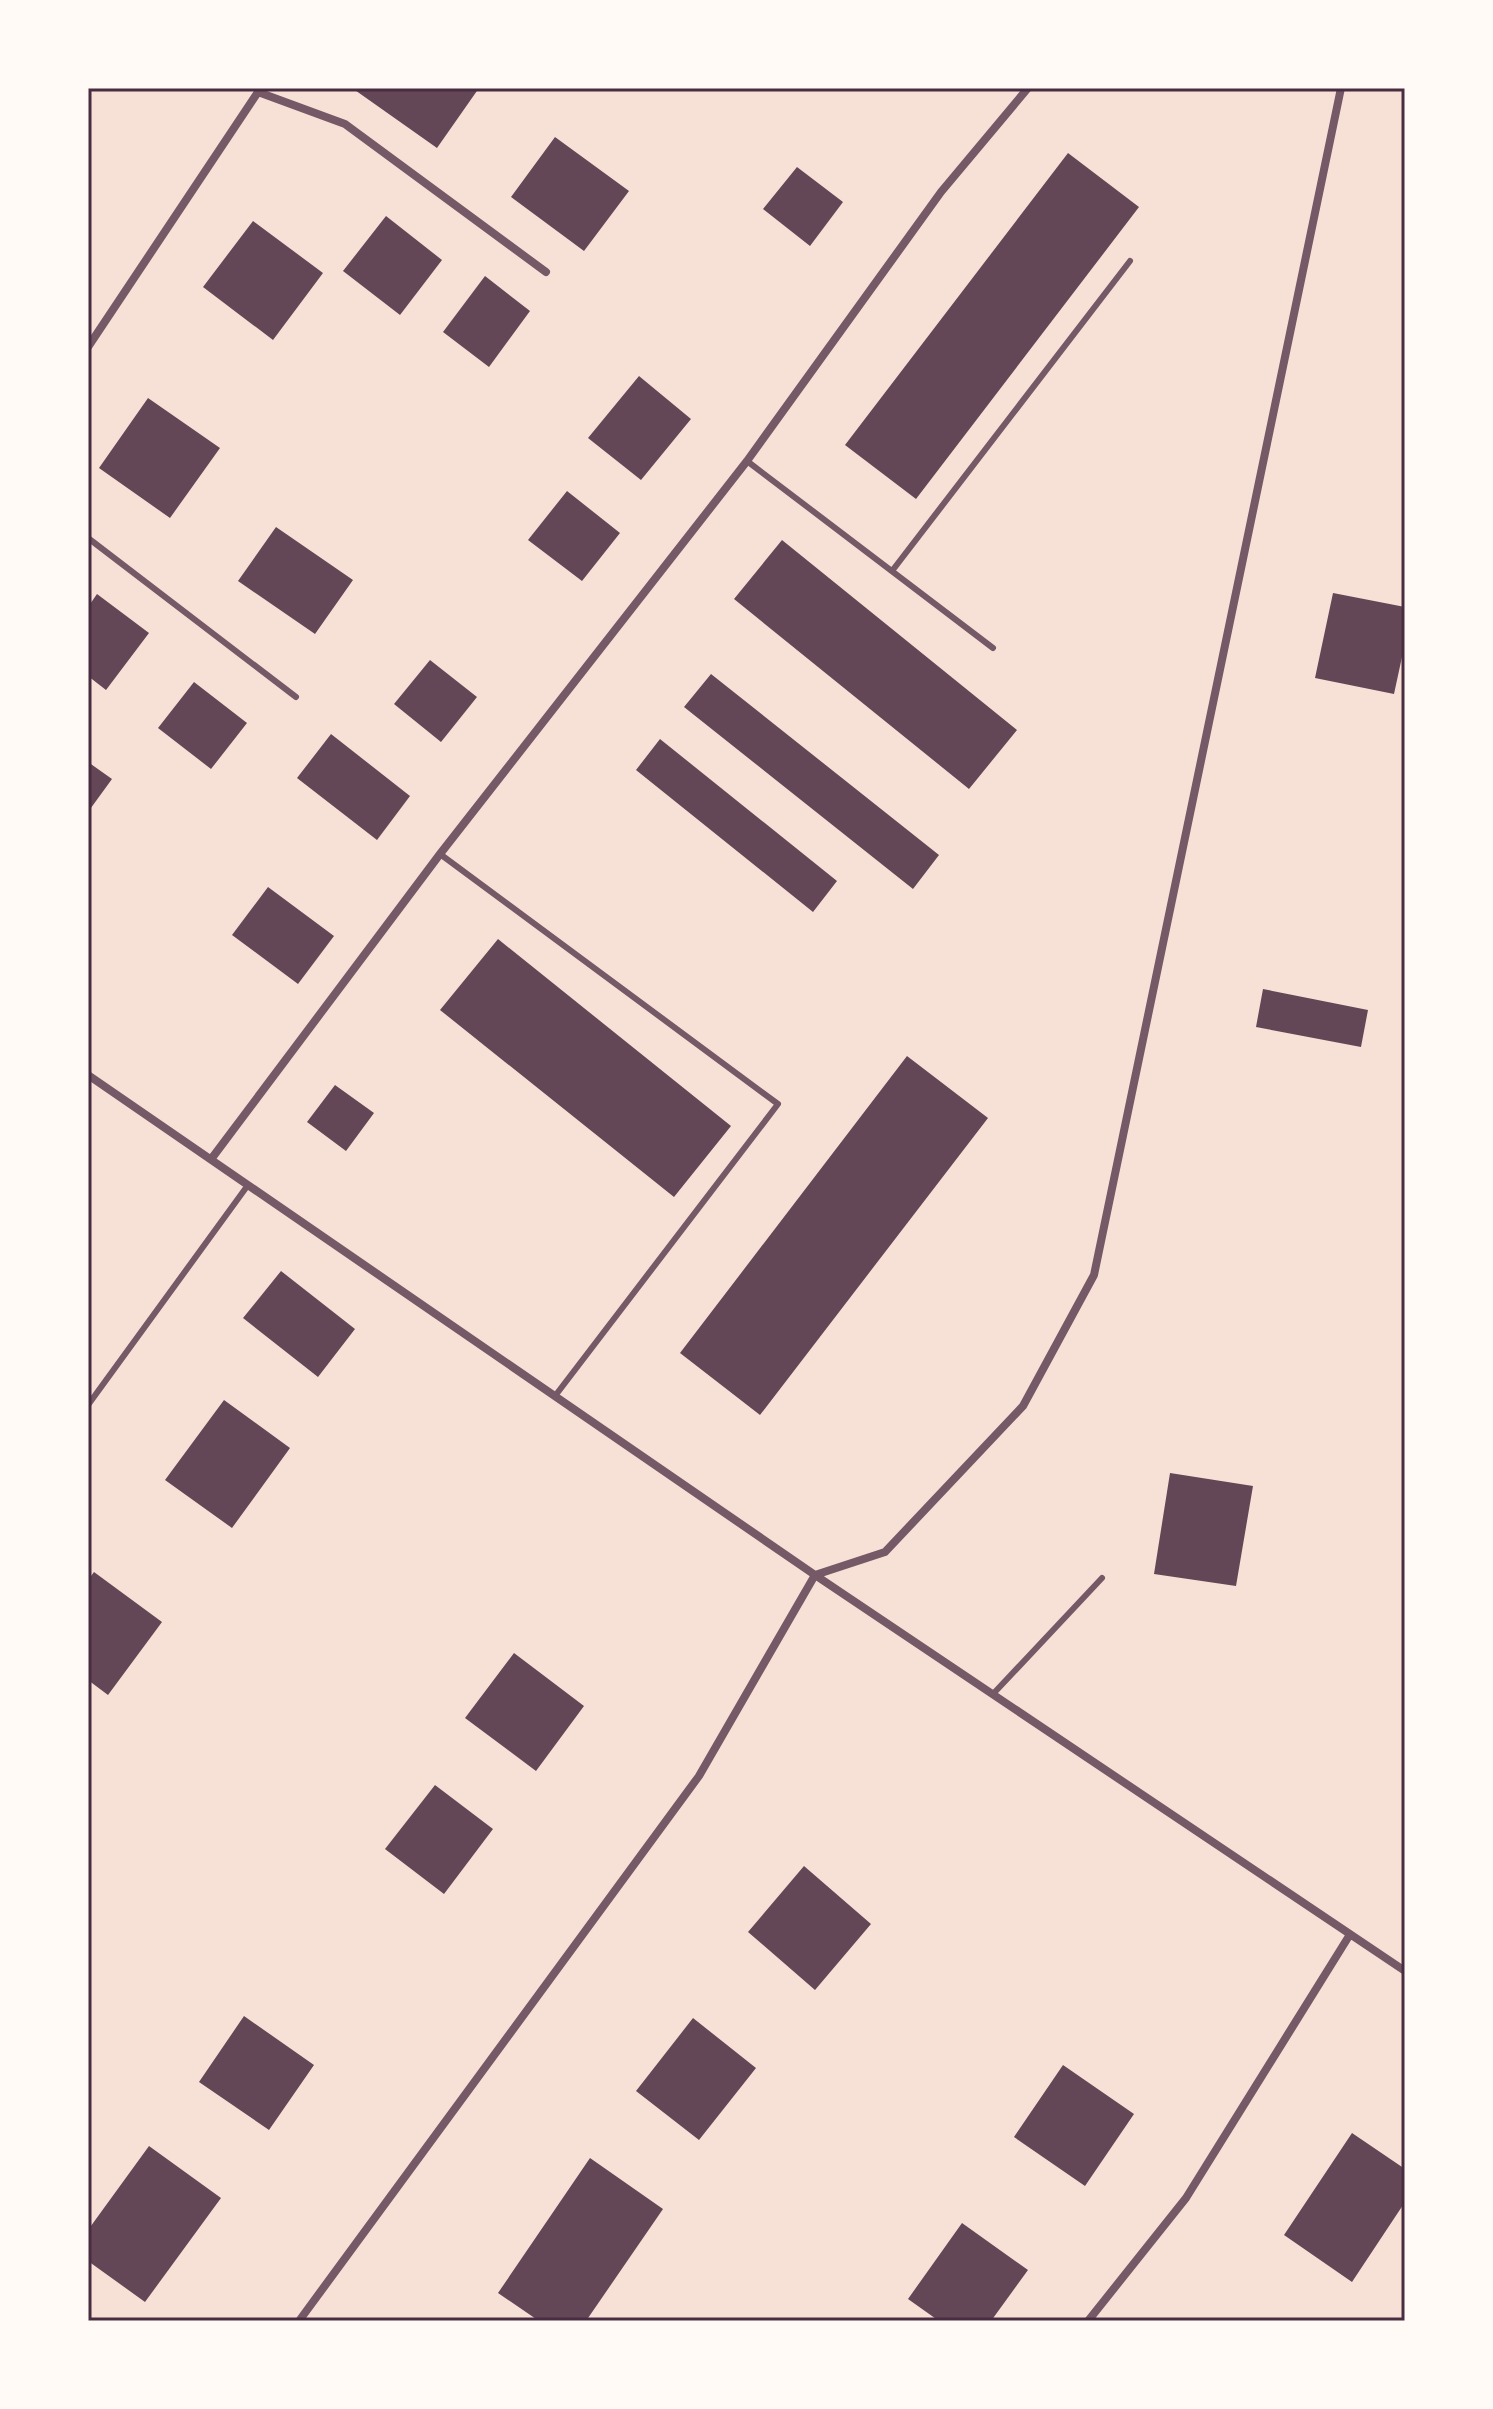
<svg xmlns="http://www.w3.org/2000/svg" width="1493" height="2409" font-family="Lato,sans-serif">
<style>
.building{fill:#644757}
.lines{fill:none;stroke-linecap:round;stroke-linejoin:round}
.service{stroke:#755966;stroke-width:6}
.minor{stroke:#755966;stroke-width:8}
.neatline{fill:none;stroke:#4a2c40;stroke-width:3}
</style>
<rect width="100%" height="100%" fill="#f7e1d7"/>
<path class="building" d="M352 88H479L437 148Z
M555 137 629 191 584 251 511 197Z
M1068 153 1139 207 916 499 845 445Z
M797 167 843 202 810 246 763 209Z
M386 216 442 260 400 315 343 271Z
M253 221 323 273 273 340 203 287Z
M485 276 530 311 489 367 443 332Z
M639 376 691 419 641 480 588 438Z
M148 398 220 448 170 518 99 468Z
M567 491 620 533 582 581 528 540Z
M276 527 353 580 315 634 238 581Z
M782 540 1017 730 969 789 734 599Z
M1333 593 1405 607V643L1394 694 1315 678Z
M97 594 149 633 106 690 88 676V607Z
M430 660 477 697 441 742 394 704Z
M711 674 939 855 913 889 684 707Z
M194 682 247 723 211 769 158 728Z
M331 734 410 796 377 840 297 778Z
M660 739 837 881 813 912 636 770Z
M88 762 112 779 88 812Z
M268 887 334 936 298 984 232 935Z
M498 939 731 1126 674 1197 440 1010Z
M1263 989 1368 1010 1361 1047 1256 1027Z
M907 1056 988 1118 760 1415 680 1353Z
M335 1085 374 1113 346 1151 307 1122Z
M281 1271 355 1329 318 1377 243 1318Z
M224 1400 290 1448 232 1528 165 1480Z
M1170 1473 1253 1486 1236 1586 1154 1574Z
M94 1572 162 1622 108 1695 88 1680V1580Z
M514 1653 584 1706 536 1771 465 1718Z
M435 1785 493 1829 444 1894 385 1849Z
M804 1866 871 1924 815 1990 748 1932Z
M244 2016 314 2065 269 2130 199 2082Z
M693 2018 756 2068 699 2140 636 2091Z
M1063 2065 1134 2114 1085 2186 1014 2137Z
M1352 2133 1405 2169V2202L1352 2282 1284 2235Z
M149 2146 221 2198 145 2302 88 2261V2230Z
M590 2158 663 2209 586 2321H539L498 2293Z
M962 2223 1028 2270 991 2321H939L908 2299Z"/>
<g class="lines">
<path class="service" d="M747 461 993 648
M88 538 296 697
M892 571 1130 261
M440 854 778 1104 555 1396
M88 1405 248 1185
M993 1694 1102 1578"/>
<path class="minor" d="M88 347 258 92 345 124 546 272
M88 1075 815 1575 1405 1971
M212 1158 440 854 747 461 941 192 1028 88
M299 2321 699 1776 815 1575 885 1552 1023 1406 1094 1275 1341 88
M1088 2321 1186 2198 1349 1936"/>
</g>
<rect width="1493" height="2409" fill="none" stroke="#fffaf5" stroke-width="180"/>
<rect x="90" y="90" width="1313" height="2229" class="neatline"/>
</svg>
